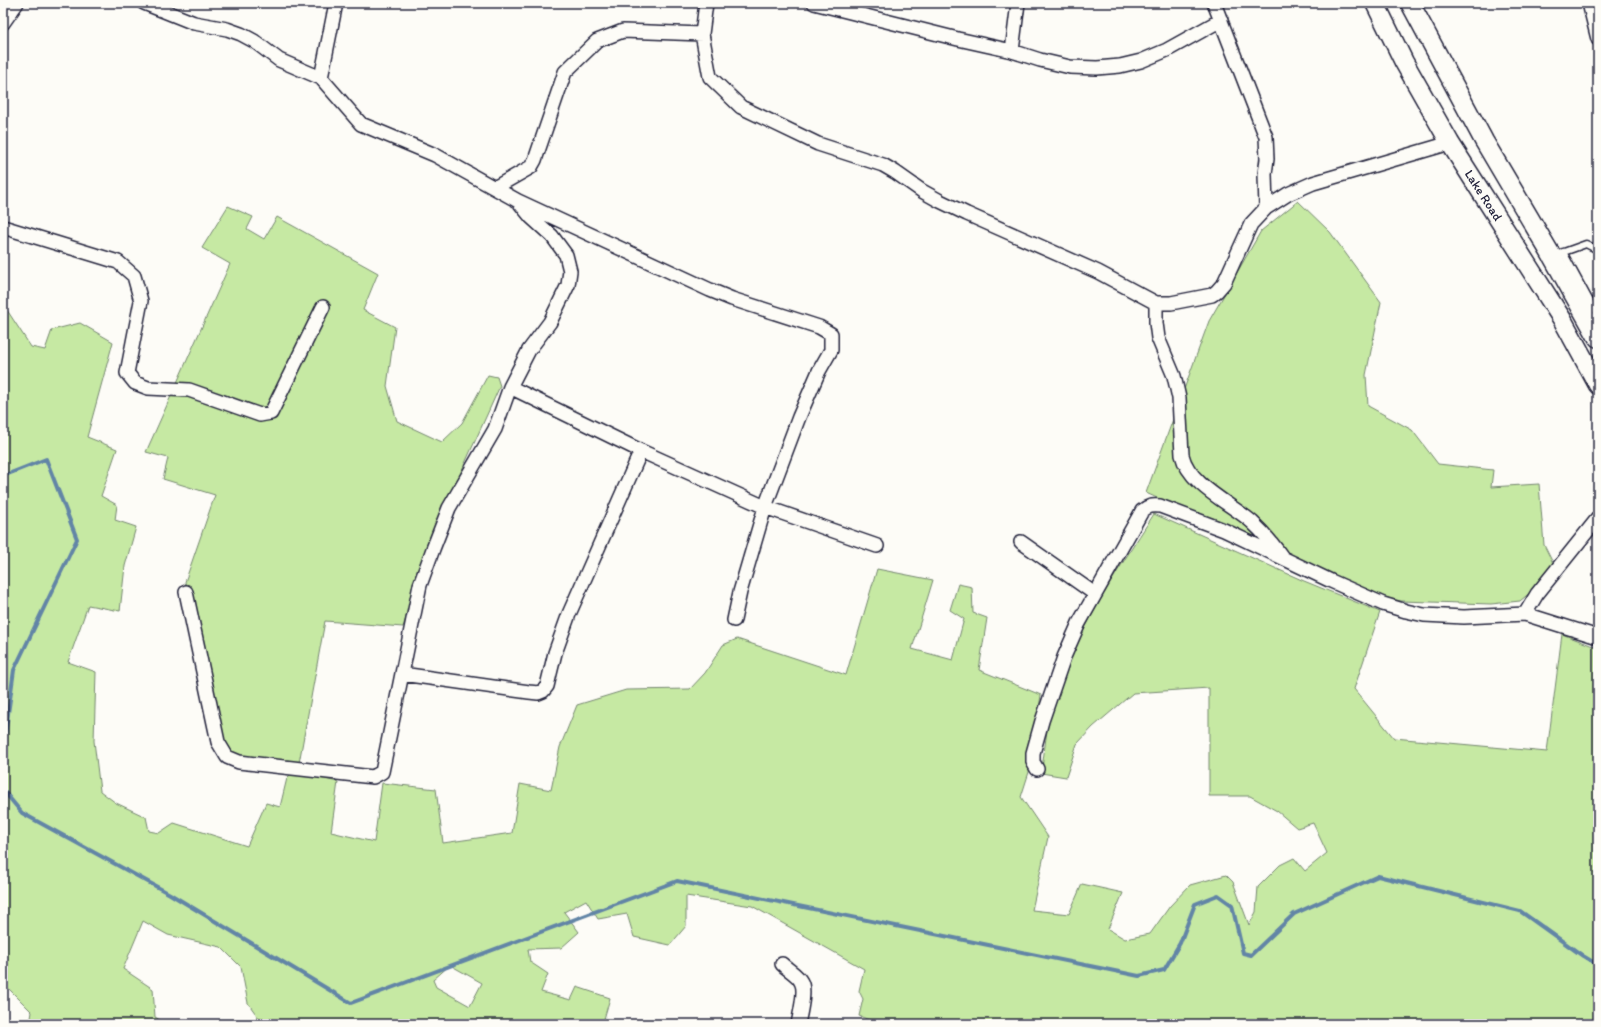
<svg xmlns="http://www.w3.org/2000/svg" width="1601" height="1027" font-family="Itim,sans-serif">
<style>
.green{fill:#c6e9a3;stroke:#74866f;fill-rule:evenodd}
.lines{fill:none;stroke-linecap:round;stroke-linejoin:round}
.stream{stroke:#6285a6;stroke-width:4}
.building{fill:#e8c89a;stroke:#22223b}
.service-casing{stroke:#22223b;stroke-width:9}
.minor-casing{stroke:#22223b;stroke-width:16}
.secondary-casing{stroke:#22223b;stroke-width:21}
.service{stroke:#fdfcf7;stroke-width:6}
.minor{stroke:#fdfcf7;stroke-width:13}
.secondary{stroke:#fdfcf7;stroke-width:18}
.labels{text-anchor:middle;stroke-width:3.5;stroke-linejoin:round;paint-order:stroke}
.street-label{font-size:13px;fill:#22223b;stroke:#fdfcf7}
</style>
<rect width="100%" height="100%" fill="#fdfcf7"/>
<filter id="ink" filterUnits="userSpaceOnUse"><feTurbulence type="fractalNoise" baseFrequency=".025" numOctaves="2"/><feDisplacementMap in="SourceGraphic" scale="8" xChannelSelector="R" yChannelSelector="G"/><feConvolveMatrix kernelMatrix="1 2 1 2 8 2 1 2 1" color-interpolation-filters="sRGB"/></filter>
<g filter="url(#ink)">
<path class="green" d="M1298 201 1330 232 1381 302 1366 375 1368 406 1412 430 1438 464 1493 470 1491 487 1539 484 1544 545 1554 565 1538 586 1520 601 1491 604 1401 601 1373 595 1146 493 1209 321 1261 231Z
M228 206 253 217 247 229 264 239 277 217 378 273 363 310 395 327 387 386 397 421 442 442 462 423 488 375 497 377 500 386 432 536 403 627 325 621 299 763 235 755 222 743 185 582 215 495 163 479 168 458 146 452 230 264 202 248Z
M3 298 5 307 31 347 45 350 52 330 80 323 113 342 87 437 117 449 101 496 117 505 115 520 136 527 125 566 120 611 88 605 68 662 96 672 94 741 100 791 116 803 146 817 149 831 159 833 174 823 247 846 266 803 280 807 287 778 293 772 338 782 331 832 374 842 382 783 436 789 443 843 512 833 520 784 551 790 560 747 577 705 626 690 690 689 705 673 723 645 737 639 846 675 877 569 933 580 912 649 953 660 964 619 950 610 958 584 972 587 973 613 987 618 979 670 1041 695 1029 772 1021 797 1048 837 1032 910 1069 914 1082 884 1123 893 1108 929 1125 939 1150 934 1170 906 1190 885 1226 875 1233 882 1249 925 1256 912 1258 887 1280 865 1294 858 1305 871 1327 853 1313 823 1297 828 1277 811 1250 796H1209V688L1133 693 1093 727 1077 744 1066 777 1041 773C1045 753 1046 726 1052 707 1073 638 1115 574 1154 514L1304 581 1380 612 1354 689 1394 738 1547 752 1562 634 1598 648V1024H908L905 1023 880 1024 859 1016 863 999 859 991 864 969 752 906 686 896V926L670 945 634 937 627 914 598 919 586 900 564 912 579 932 561 948 528 949 530 962 548 974 541 992 571 1000 577 987 610 998 604 1019 589 1024H263L248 1003 241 967 221 947 168 935 143 921 123 969 153 989 155 1017 166 1024H30L32 1012 3 983ZM450 965 482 983 470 1006 436 987 433 980Z"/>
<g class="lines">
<path class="stream" d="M3 476 46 459 77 539 14 670 3 750
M3 790 22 813 170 894 351 1003 677 881 1139 976 1164 970 1180 943 1195 904 1218 895 1232 905 1243 953 1251 955 1294 914 1378 876 1520 911 1583 956 1598 965"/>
</g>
<path class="building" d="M3 1016 13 1024H3Z"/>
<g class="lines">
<g class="service-casing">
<path id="service" d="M1563 252 1594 309
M1561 253 1586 244 1598 250"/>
</g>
<g class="minor-casing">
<path id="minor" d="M144 3 194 23 227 29 241 34 254 41 279 60 321 78
M336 3 321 78 361 124 435 155 518 201 710 290 732 299 819 327 831 334V350L819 371 799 417 765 507 740 592 734 620
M706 3 702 34 710 77 741 107 818 144 883 165 895 172 922 191 940 201 967 214 1098 272 1156 303H1171L1212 295 1217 291 1224 283 1251 224 1266 208 1265 174 1267 159 1266 137 1214 3
M814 3 958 39 1012 51 1040 60 1070 67 1097 68 1120 66 1141 61 1167 50 1221 20
M1589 3 1598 39
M3 23 17 3
M1012 51 1018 3
M496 187 531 167 535 160 565 72 597 41 623 31 702 34
M1266 208 1288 194 1313 183 1450 143
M3 227 118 262 134 276 141 301 127 373 135 383 148 388 189 390 260 415 271 413 323 307
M1156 303V323L1158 338 1174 376 1179 398 1182 455C1189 485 1230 503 1252 522 1264 533 1273 544 1282 557
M510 387 641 451 765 507 877 546
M1021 542 1095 594
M186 592 218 742 227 757 239 762 373 777 382 772 420 585 433 549 449 508 495 429 510 387 529 350 550 322 568 285 570 271 566 255 552 236 531 217 518 201
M1525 614 1598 637
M402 674 529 692 538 693 543 691 547 686 555 653 569 614 641 451
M1037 769 1033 762V753L1042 721 1064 657 1079 623 1142 511C1148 506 1152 505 1160 506L1224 530 1331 581 1383 604 1406 611 1424 615 1464 617 1525 614 1537 594 1598 518
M782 964C788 970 798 975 801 982 806 990 800 1014 798 1024"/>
</g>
<g class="secondary-casing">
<path id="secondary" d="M1375 3 1404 62 1450 143 1562 319 1598 385
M1410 3 1484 141 1552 256 1598 338"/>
</g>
<use href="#service" class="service"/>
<use href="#minor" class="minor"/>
<use href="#secondary" class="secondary"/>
</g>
</g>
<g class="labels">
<g class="street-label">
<text transform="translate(1484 195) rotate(57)" y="5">Lake Road</text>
</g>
</g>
<rect width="1601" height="1027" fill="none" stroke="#fdfcf7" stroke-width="16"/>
<rect x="8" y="8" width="1585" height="1011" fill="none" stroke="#22223b" stroke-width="1.5" filter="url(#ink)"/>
</svg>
